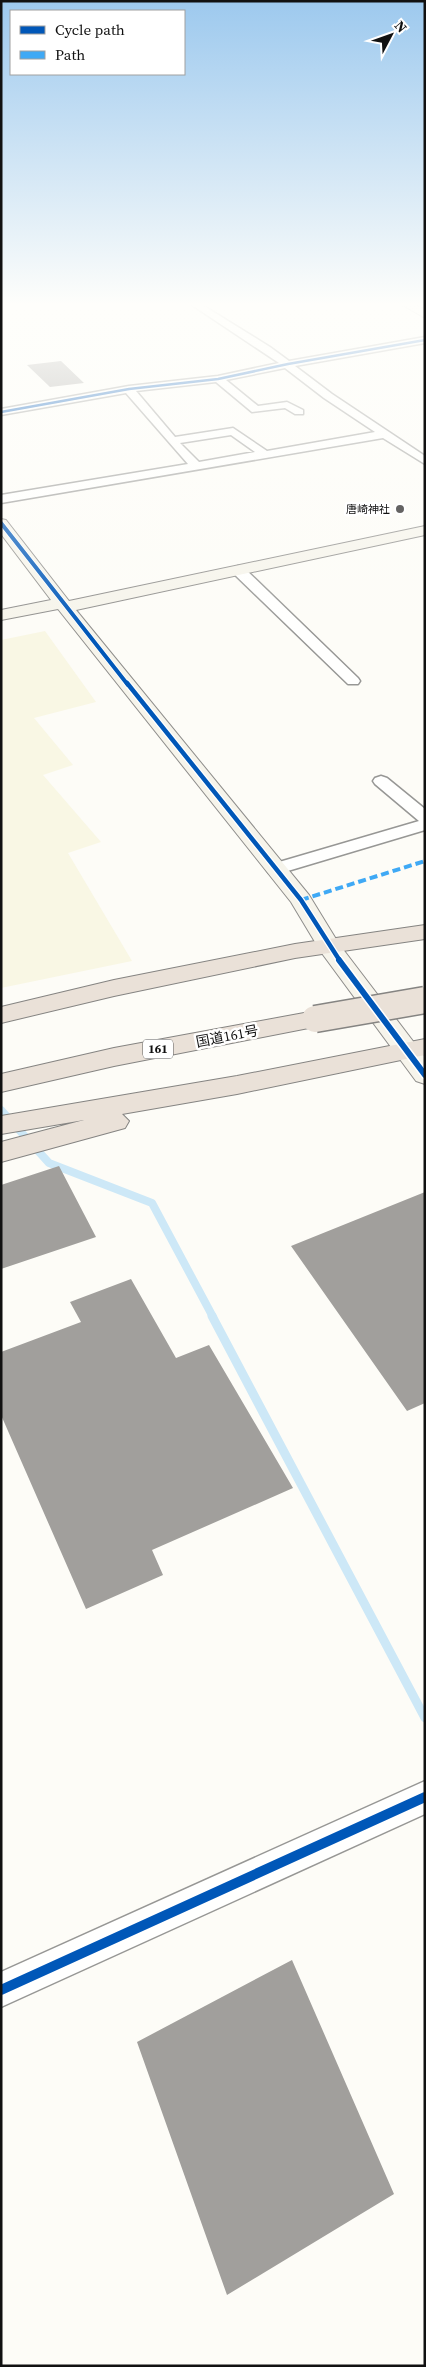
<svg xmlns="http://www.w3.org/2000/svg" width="426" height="2367" font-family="'Source Serif 4','Noto Sans JP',serif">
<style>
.farmland{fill:#f9f7e4}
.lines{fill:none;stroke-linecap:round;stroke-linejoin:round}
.stream-far1{stroke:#cde8f7;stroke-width:8}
.stream{stroke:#cde8f7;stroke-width:9}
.building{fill:#a19f9c}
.street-casing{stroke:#979795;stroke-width:3}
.secondary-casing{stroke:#8e8d8b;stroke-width:2}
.highway-casing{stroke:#858482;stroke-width:2}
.street{fill:#fffffe;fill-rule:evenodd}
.secondary{fill:#f6f4eb;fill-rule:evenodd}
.highway{fill:#eae1d8;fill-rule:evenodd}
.highway-bridge-casing{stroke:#858482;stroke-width:29;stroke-linecap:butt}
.highway-bridge{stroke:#eae1d8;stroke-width:26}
.quiet{stroke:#3fa9f5;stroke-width:4;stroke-dasharray:8 4;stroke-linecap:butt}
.cycleway-far4-casing{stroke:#fff;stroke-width:4}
.cycleway-far3-casing{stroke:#fff;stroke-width:5.5}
.cycleway-far2-casing{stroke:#fff;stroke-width:7}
.cycleway-far1-casing{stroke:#fff;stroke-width:9}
.cycleway-casing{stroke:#fff;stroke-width:13}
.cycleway-far4{stroke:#0057b8;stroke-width:2.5}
.cycleway-far3{stroke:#0057b8;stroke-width:4}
.cycleway-far2{stroke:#0057b8;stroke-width:4.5}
.cycleway-far1{stroke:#0057b8;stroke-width:6}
.cycleway{stroke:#0057b8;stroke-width:10}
.poi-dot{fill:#646362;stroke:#fff;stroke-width:2}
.labels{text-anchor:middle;stroke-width:5;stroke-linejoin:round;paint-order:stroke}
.far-poi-label{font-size:11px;fill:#111;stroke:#fff;text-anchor:end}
.shield{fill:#fff;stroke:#585858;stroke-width:1}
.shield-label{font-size:12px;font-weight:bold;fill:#111}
.street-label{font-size:14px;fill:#111;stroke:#fff}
</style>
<rect width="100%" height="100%" fill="#fdfcf7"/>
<path class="farmland" d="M45 631 96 702 34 718 73 765 43 775 101 842 68 853 132 961 1 988V640Z"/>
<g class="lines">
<path class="stream-far1" d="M1 1110 49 1163 152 1203 213 1317"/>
<path class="stream" d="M212 1316 425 1718"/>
</g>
<path class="building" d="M61 361 84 383 50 387 27 365Z
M59 1166 96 1237 1 1269V1185Z
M425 1192V1403L407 1411 291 1246Z
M131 1279 176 1358 209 1345 293 1488 152 1550 163 1575 86 1609 1 1415V1352L81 1322 70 1302Z
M292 1960 394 2194 227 2295 137 2042Z"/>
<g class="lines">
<g class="street-casing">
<path id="street" d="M189 303H199L270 347 289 361 425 337V343L295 366 332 394 425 456V464L383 438 1 503V495L188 464 126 393 1 415V409L129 386 218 376 279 363ZM285 368 324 398 375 432 267 451 233 428 175 437 136 391 216 382 252 412 285 408 295 414H303V410L287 402 258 406 226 380ZM231 435 255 452 199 462 180 443Z
M238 566 243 567 358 678 360 681 358 684H348L233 573 231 570Z
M381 776 387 778 425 809V830L281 873H269L266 869 269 865 419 821 375 784 373 781 375 778Z
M425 1781V1814L1 2007V1972Z"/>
</g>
<g class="secondary-casing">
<path id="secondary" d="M399 303H412L425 310V318Z
M1 519 6 520 69 601 425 526V535L76 610 309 895 339 944 425 1057V1084L416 1081 321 952 291 902 58 609 1 620V610L51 600 1 534Z"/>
</g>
<g class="highway-casing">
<path id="highway" d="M425 925V939L295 958 114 996 1 1023V1007L114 980 295 944Z
M315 1011 324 1013 327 1019 324 1025 114 1066 1 1092V1074L114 1048Z
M425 1039V1055L237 1094 122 1114 129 1121 125 1128 1 1162V1142L84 1120 1 1134V1116L237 1076Z"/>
</g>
<use href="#street" class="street"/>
<use href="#secondary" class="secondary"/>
<use href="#highway" class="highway"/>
<g class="highway-bridge-casing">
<path id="highway-bridge" d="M315 1019 425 1000"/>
</g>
<use href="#highway-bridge" class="highway-bridge"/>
<path class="quiet" d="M301 900 425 861"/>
<g class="cycleway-far4-casing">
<path id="cycleway-far4" d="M1 412 129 389 218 379 288 364 425 340"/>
</g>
<g class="cycleway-far3-casing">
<path id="cycleway-far3" d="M1 523 128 685"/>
</g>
<g class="cycleway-far2-casing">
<path id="cycleway-far2" d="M127 683 301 900 340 961"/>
</g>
<g class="cycleway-far1-casing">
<path id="cycleway-far1" d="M339 960 425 1075"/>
</g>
<g class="cycleway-casing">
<path id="cycleway" d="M1 1990 425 1797"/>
</g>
<use href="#cycleway-far4" class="cycleway-far4"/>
<use href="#cycleway-far3" class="cycleway-far3"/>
<use href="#cycleway-far2" class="cycleway-far2"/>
<use href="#cycleway-far1" class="cycleway-far1"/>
<use href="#cycleway" class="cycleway"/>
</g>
<linearGradient id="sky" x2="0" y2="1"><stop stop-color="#9dc9ee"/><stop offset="0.48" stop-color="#fefefb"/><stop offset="1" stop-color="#fefefb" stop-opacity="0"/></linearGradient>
<rect width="426" height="634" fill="url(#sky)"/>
<circle class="poi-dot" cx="400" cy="509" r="5"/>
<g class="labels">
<g class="far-poi-label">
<text x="390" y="513">唐崎神社</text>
</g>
<rect class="shield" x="143" y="1039.5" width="30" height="19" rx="4"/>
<g class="shield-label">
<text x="158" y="1053">161</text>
</g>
<g class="street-label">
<text transform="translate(227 1036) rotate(-11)" y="5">国道161号</text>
</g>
</g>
<rect width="426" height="2367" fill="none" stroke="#111111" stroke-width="5"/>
<rect x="10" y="10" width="175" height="65" fill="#ffffff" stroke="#a0a0a0"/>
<rect x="20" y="26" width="25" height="8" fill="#0057b8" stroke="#a0a0a0"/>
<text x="55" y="35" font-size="15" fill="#111111">Cycle path</text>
<rect x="20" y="51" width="25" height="8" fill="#3fa9f5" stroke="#a0a0a0"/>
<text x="55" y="60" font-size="15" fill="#111111">Path</text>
<g transform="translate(391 35) rotate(49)" stroke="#ffffff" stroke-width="4" paint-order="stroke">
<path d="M0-4L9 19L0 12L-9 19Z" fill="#111111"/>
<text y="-8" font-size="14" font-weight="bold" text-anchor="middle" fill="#111111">N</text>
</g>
</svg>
